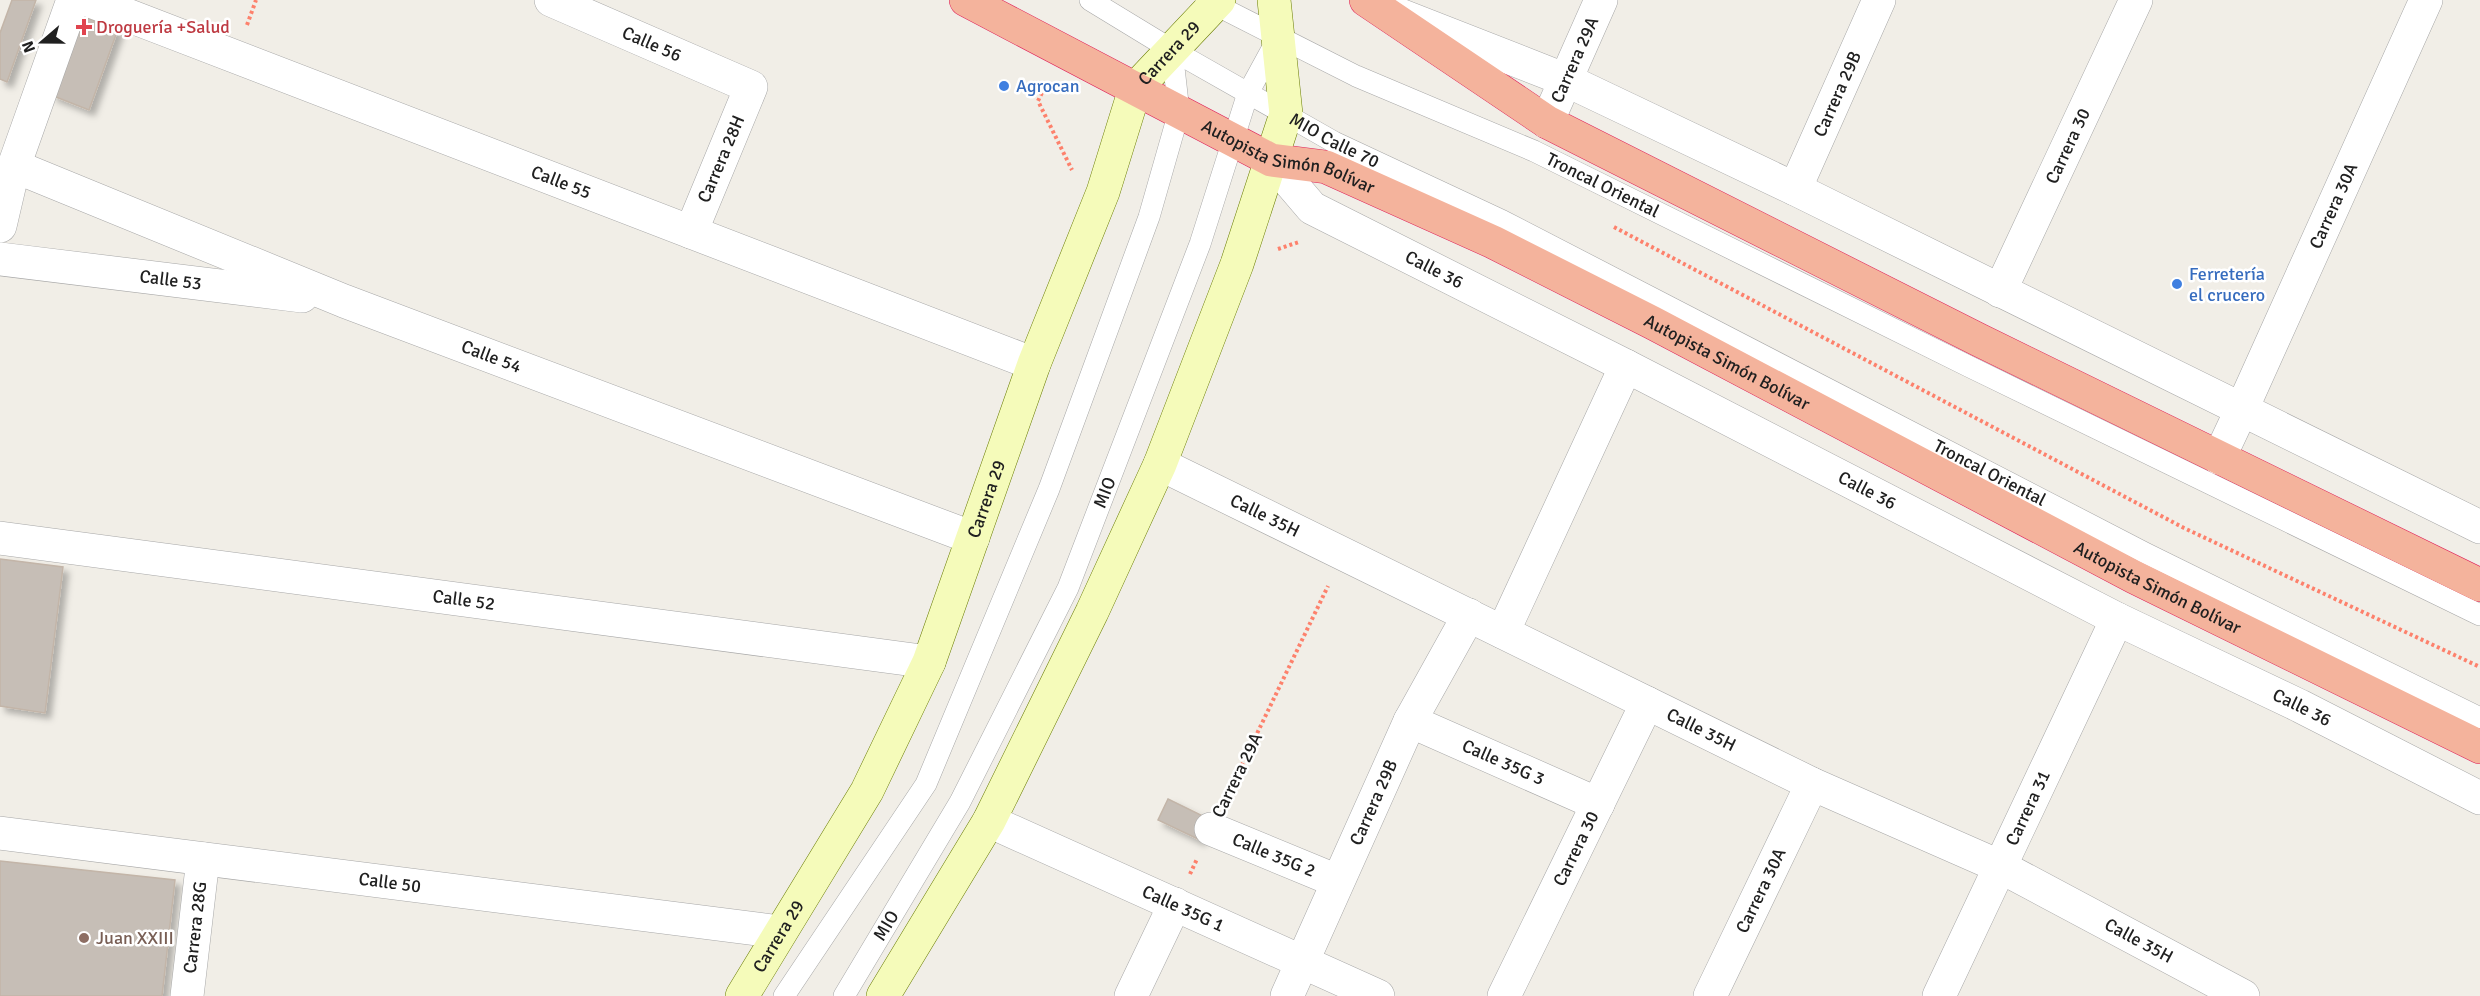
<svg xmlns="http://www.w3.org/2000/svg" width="2480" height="996" font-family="Signika,sans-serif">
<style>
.building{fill:#c6beb6;stroke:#c3b5a8;stroke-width:1.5;filter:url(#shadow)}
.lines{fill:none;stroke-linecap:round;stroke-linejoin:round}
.service-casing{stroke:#a7a7a7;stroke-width:22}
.minor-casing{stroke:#a7a7a7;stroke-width:34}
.tertiary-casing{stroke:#a7a7a7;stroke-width:34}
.secondary-casing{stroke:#697c03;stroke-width:34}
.trunk-casing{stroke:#df235c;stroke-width:34}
.path{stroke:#fd816c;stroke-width:4;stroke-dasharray:3 3;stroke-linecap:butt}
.service{stroke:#fff;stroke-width:21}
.minor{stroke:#fff;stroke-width:33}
.tertiary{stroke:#fff;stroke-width:33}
.secondary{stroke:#f5fbba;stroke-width:33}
.trunk{stroke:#f4b39c;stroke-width:33}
.health-dot{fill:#e0444e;stroke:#fff;stroke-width:2}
.shop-dot{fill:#3f7fe0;stroke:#fff;stroke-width:2}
.education-dot{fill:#8d6e63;stroke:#fff;stroke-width:2}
.labels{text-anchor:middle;stroke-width:5;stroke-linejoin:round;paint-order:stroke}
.health-label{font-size:18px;fill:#be3a42;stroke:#fff;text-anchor:start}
.street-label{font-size:18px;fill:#202020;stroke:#fff}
.shop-label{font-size:18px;fill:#366cbe;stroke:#fff;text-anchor:start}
.education-label{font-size:18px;fill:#785e54;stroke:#fff;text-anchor:start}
</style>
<defs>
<filter id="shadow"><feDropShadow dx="5.5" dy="5.5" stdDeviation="3" flood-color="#0004"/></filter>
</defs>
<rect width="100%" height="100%" fill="#f1eee7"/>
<path class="building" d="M12 0H36L7 82 0 79V33Z
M79 15 118 29 89 110 51 95Z
M0 559 63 567 45 713 0 706Z
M1168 799 1209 819 1200 840 1158 820Z
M0 861 175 880 162 996H0Z"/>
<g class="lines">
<g class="service-casing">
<g id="service">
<path id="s1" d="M1090 0 1172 50 1334 142 1503 221 2145 553 2480 718"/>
<path id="s2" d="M1206 0 1356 76 1534 151 1968 366 2480 615"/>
<path d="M784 996 926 784 1049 489 1149 217 1179 112 1172 50"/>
<path id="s3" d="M844 996 960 802 1068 588 1200 244 1248 93 1278 38"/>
</g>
</g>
<g class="minor-casing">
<g id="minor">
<path id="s4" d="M88 0 1034 364"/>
<path id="s5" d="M551 0 751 87 691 232"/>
<path id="s6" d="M1547 122 1601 0"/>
<path id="s7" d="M14 166 344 301 973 538"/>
<path id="s8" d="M1795 189 1879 0"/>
<path d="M0 226 14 166 73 0"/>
<path id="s9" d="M0 259 302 296"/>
<path id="s10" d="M2000 291 2136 0"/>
<path id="s11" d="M2241 411 2426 0"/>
<path id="s12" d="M1160 464 1812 784 2001 867 2243 996"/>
<path id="s13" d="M0 538 929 662"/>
<path d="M1503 632 1626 366"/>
<path id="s14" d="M1410 721 1598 804"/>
<path id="s15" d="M989 821 1378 996"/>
<path id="s16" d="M1211 829 1337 881"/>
<path id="s17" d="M187 996 203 859"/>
<path d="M1131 996 1175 904"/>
<path id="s18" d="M1287 996 1410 721 1469 615"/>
<path id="s19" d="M1504 996 1647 703"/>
<path id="s20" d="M1710 996 1812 784"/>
<path id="s21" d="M1939 996 2117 619"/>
</g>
</g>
<g class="tertiary-casing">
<g id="tertiary">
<path d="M1400 15 1566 80 1795 189 2480 527"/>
<path id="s22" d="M1271 160 1312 208 1626 366 2117 619 2300 706 2480 798"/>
<path d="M2219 458 2241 411"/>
<path id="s23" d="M0 833 780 932"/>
</g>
</g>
<g class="secondary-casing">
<g id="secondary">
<path id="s24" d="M742 996 867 791 929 662 1034 364 1103 192 1135 89 1219 0"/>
<path d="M883 996 989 821 1092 612 1160 464 1237 264 1286 114 1274 0"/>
</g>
</g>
<g class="trunk-casing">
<g id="trunk">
<path id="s25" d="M966 0 1271 160 1326 167 1493 242 1653 323 2134 577 2480 747"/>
<path d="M1366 0 1547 122 1979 340 2480 585"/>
</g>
</g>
<path class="path" d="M247 25 256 0
M1047 82 1038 101 1072 170
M1614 227 2184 528 2480 667
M1278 249 1299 242
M1226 798 1328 586
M1190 874 1197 859"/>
<use href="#service" class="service"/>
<use href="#minor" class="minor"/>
<use href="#tertiary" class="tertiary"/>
<use href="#secondary" class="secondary"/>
<use href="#trunk" class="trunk"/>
</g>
<path class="health-dot" d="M81 18h6v6h6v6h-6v6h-6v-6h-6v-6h6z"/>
<g class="shop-dot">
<circle cx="1004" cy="86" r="6"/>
<circle cx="2177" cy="284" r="6"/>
</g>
<circle class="education-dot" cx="84" cy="938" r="6"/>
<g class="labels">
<g class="health-label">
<text x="96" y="33">Droguería +Salud</text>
</g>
<g class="street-label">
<text dy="6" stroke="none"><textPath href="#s5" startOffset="110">Calle 56</textPath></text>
<text dy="6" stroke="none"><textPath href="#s24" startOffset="1042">Carrera 29</textPath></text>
<text dy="6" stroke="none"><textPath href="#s6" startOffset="68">Carrera 29A</textPath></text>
<text dy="6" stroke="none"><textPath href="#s8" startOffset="104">Carrera 29B</textPath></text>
<text dy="6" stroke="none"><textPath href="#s1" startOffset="282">MIO Calle 70</textPath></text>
<text dy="6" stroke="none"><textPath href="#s10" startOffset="160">Carrera 30</textPath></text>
<text dy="6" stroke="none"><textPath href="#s25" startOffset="360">Autopista Simón Bolívar</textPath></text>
<text transform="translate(721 159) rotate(-67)" y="6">Carrera 28H</text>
<text dy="6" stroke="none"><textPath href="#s4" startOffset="507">Calle 55</textPath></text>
<text dy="6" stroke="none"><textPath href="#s2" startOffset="438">Troncal Oriental</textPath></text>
<text dy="6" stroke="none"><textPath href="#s11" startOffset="225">Carrera 30A</textPath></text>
<text dy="6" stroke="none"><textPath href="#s22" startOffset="200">Calle 36</textPath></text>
<text dy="6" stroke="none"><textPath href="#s9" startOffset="172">Calle 53</textPath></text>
<text dy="6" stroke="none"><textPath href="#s7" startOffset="514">Calle 54</textPath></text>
<text dy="6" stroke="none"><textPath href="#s25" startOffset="846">Autopista Simón Bolívar</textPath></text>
<text dy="6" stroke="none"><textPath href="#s1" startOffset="1017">Troncal Oriental</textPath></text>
<text dy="6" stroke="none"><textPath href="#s22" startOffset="686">Calle 36</textPath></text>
<text dy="6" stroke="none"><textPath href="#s3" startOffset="568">MIO</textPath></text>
<text dy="6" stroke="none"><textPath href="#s24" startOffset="556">Carrera 29</textPath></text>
<text dy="6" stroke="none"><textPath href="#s12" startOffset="117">Calle 35H</textPath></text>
<text dy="6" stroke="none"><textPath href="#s25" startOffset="1332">Autopista Simón Bolívar</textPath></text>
<text dy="6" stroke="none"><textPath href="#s13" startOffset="468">Calle 52</textPath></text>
<text dy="6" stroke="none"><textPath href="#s22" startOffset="1172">Calle 36</textPath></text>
<text dy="6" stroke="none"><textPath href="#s12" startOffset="603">Calle 35H</textPath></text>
<text dy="6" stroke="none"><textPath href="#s14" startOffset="102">Calle 35G 3</textPath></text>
<text transform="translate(1237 775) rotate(-64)" y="6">Carrera 29A</text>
<text dy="6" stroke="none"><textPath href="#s18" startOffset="212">Carrera 29B</textPath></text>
<text dy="6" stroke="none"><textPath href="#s21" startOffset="208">Carrera 31</textPath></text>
<text dy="6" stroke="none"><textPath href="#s19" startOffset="164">Carrera 30</textPath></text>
<text dy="6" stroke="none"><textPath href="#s16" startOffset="68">Calle 35G 2</textPath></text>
<text dy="6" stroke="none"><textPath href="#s23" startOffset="393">Calle 50</textPath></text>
<text dy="6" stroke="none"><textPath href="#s20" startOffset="117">Carrera 30A</textPath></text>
<text dy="6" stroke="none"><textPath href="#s15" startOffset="213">Calle 35G 1</textPath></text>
<text dy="6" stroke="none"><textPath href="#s3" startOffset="82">MIO</textPath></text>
<text dy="6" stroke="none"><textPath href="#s17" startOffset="69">Carrera 28G</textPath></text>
<text dy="6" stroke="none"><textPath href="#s24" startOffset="70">Carrera 29</textPath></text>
<text dy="6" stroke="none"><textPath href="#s12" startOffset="1089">Calle 35H</textPath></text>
</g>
<g class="shop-label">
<text x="1016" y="92">Agrocan</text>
<text x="2189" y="280">Ferretería<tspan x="2189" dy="21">el crucero</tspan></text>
</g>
<g class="education-label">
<text x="96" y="944">Juan XXIII</text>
</g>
</g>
<g transform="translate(42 42) rotate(250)" stroke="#ffffff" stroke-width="4.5" paint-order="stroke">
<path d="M0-4.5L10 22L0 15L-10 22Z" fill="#202020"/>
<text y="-9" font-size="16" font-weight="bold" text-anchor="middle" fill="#202020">N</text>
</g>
</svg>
